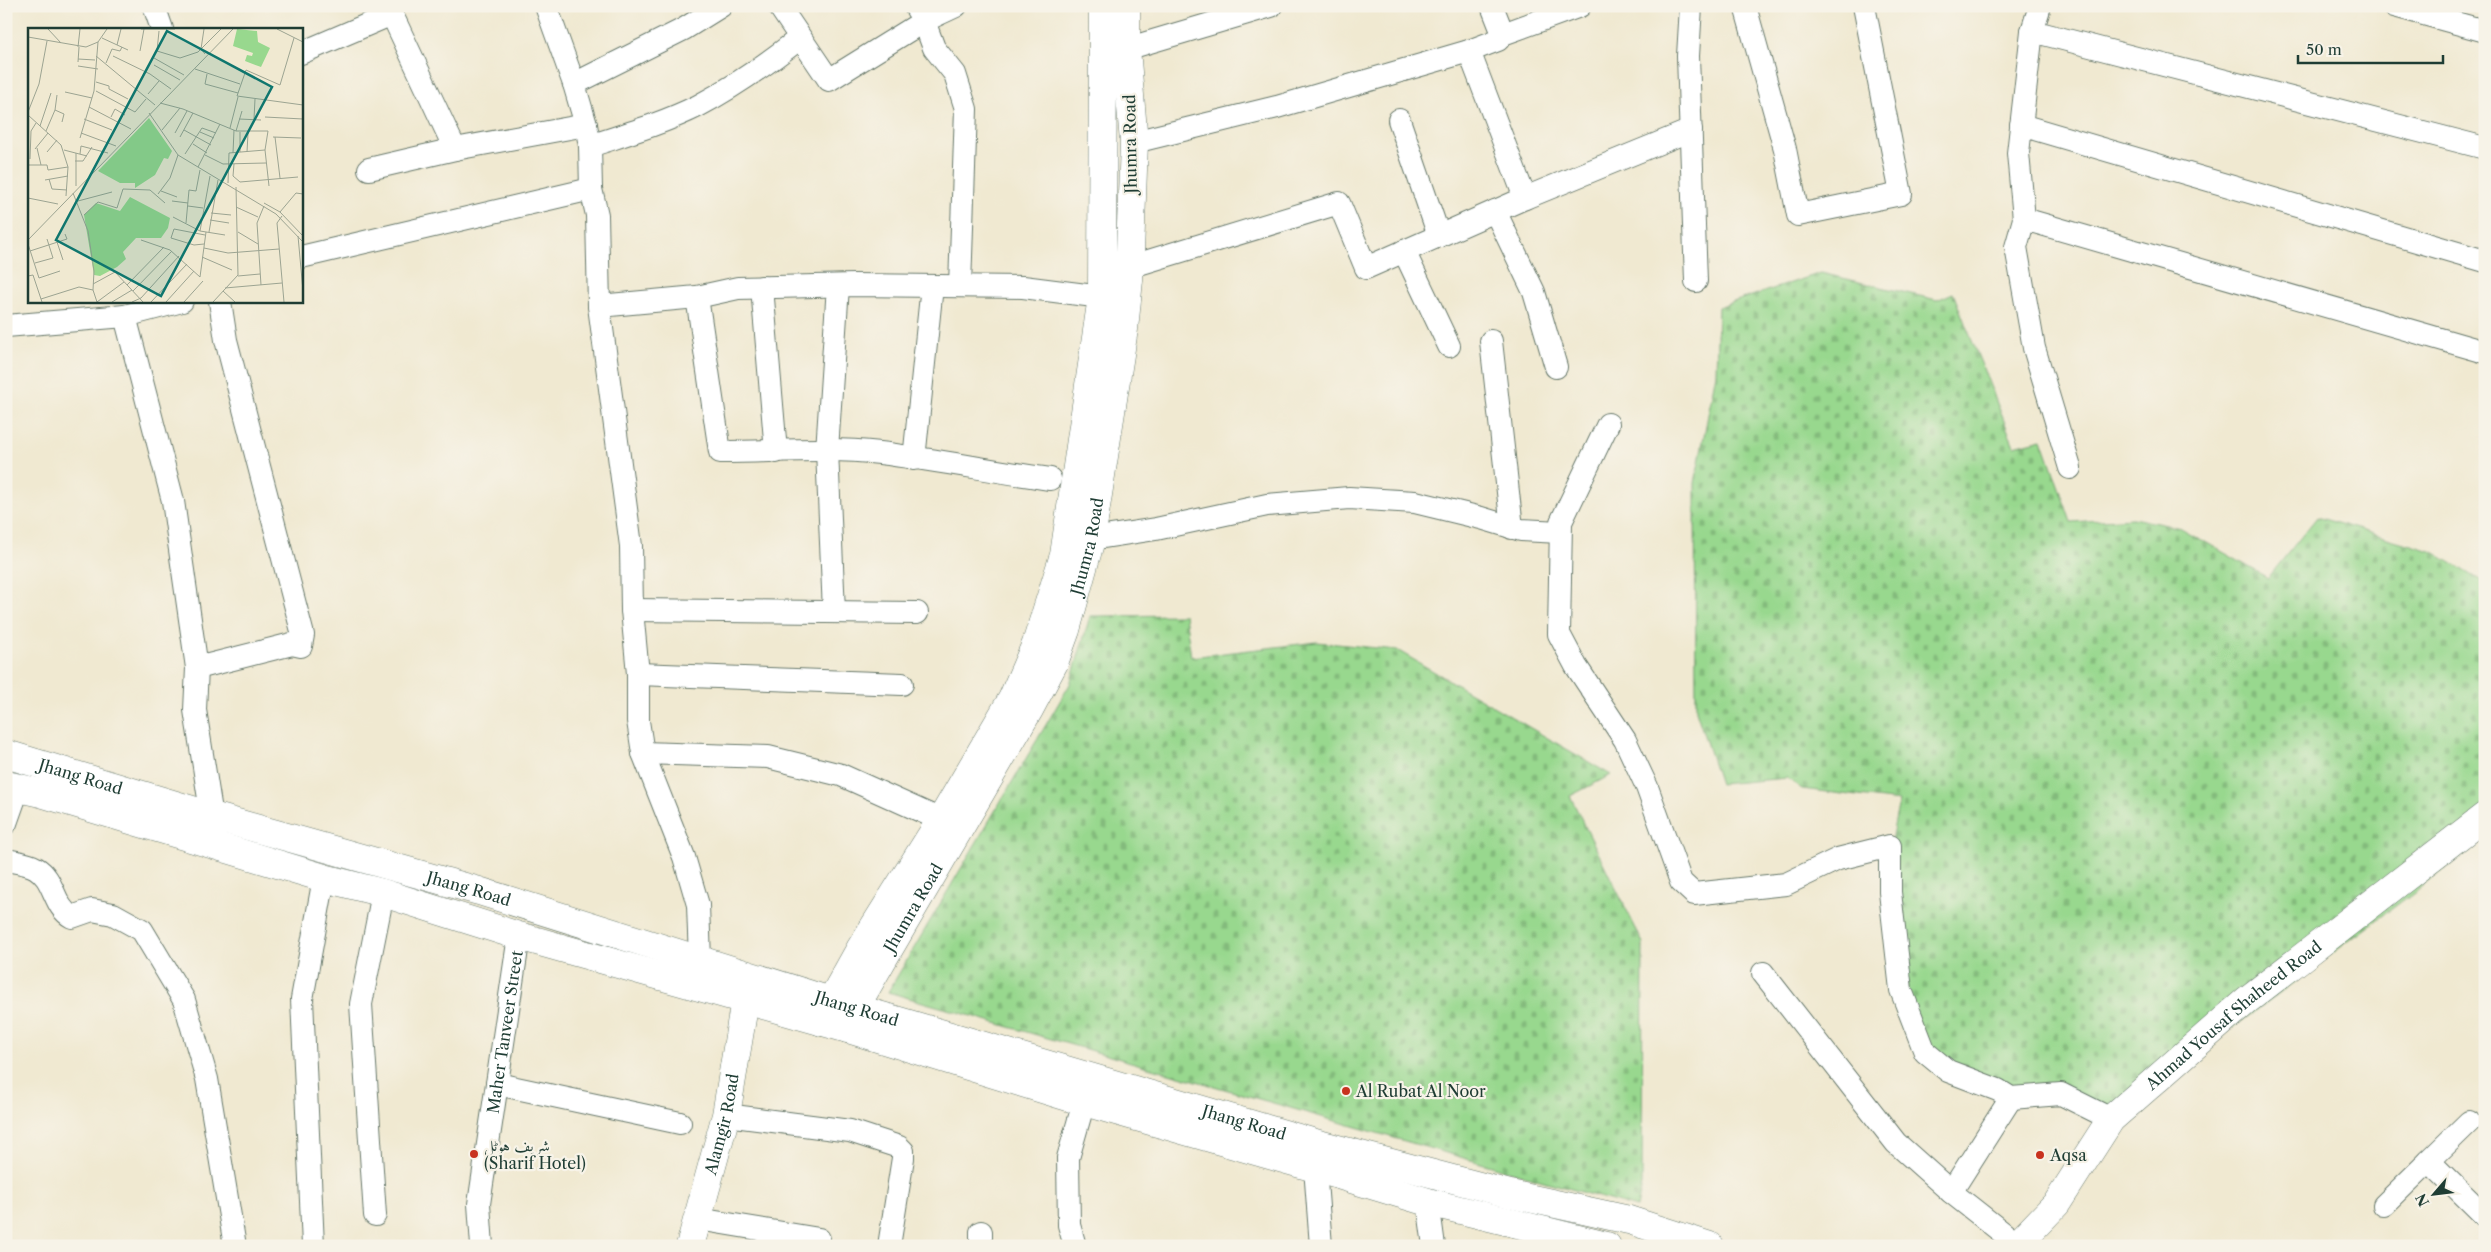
<svg xmlns="http://www.w3.org/2000/svg" width="2491" height="1252" font-family="'Libre Caslon Text',Amiri,serif">
<style>
.cemetery{fill:url(#cemetery-stones);stroke:#5c8a61}
.lines{fill:none;stroke-linecap:round;stroke-linejoin:round}
.minor-casing{stroke:#68796b;stroke-width:24}
.tertiary-casing{stroke:#68796b;stroke-width:29}
.primary-casing{stroke:#68796b;stroke-width:29}
.trunk-casing{stroke:#68796b;stroke-width:29}
.minor{stroke:#fff;stroke-width:22}
.tertiary{stroke:#fff;stroke-width:28}
.primary{stroke:#fff;stroke-width:28}
.trunk{stroke:#fff;stroke-width:28}
.poi-dot{fill:#c8321e;stroke:#f7f3e8;stroke-width:2}
.labels{text-anchor:middle;stroke-width:4.5;stroke-linejoin:round;paint-order:stroke}
.street-label{font-size:16px;fill:#1f3d34;stroke:#f7f3e8}
.poi-label{font-size:16px;fill:#1f3d34;stroke:#f7f3e8;text-anchor:start}
.inset-road{fill:none;stroke:#9ca492;stroke-width:1}
.view{fill:#0f766e;fill-opacity:0.15;stroke:#0f766e;stroke-width:2.5}
.inset-edge{fill:none;stroke:#1f3d34;stroke-width:2.5}
</style>
<defs>
<pattern id="cemetery-stones" width="16" height="16" patternUnits="userSpaceOnUse" patternTransform="scale(1.25)"><rect width="16" height="16" fill="#98d88e"/><path d="M2 7V4a2 2 0 0 1 4 0v3zM10 15v-3a2 2 0 0 1 4 0v3z" fill="#83ba7b"/></pattern>
</defs>
<rect width="100%" height="100%" fill="#f7f3e8"/>
<filter id="ink" filterUnits="userSpaceOnUse"><feTurbulence type="fractalNoise" baseFrequency=".02" numOctaves="2"/><feDisplacementMap in="SourceGraphic" scale="10" xChannelSelector="R" yChannelSelector="G"/><feConvolveMatrix kernelMatrix="1 2 1 2 8 2 1 2 1" color-interpolation-filters="sRGB"/></filter>
<filter id="wash" filterUnits="userSpaceOnUse"><feTurbulence type="fractalNoise" baseFrequency=".0096" numOctaves="4" result="noise"/><feDisplacementMap in="SourceGraphic" scale="20" xChannelSelector="R" yChannelSelector="G"/><feGaussianBlur stdDeviation="1.12" result="paint"/><feColorMatrix in="noise" values="0 0 0 0 0 0 0 0 0 0 0 0 0 0 0 0 0 1.4 0 .05"/><feComposite in="paint" operator="in"/></filter>
<g filter="url(#wash)">
<rect width="100%" height="100%" fill="#f0e9d1"/>
<path class="cemetery" d="M1821 273 1937 300 1953 293 2014 446 2042 439 2071 522 2133 518 2181 528 2268 578 2317 517 2434 552 2485 583V839L2111 1119 2061 1095 2011 1098 1948 1071 1911 1019 1890 846 1899 801 1802 789 1787 778 1720 784 1696 711 1695 483 1716 373 1718 307Z
M1185 615 1191 657 1317 642 1397 650 1611 775 1570 796 1643 943 1642 1184 1637 1208 888 992 1070 684 1090 616Z"/>
</g>
<g filter="url(#ink)">
<g class="lines">
<g class="minor-casing">
<g id="minor">
<path d="M154 6 162 29"/>
<path d="M388 6 455 149"/>
<path d="M546 6 574 84 586 125 590 146 591 189 597 215 599 306 631 546 632 610 638 674V721L643 753 684 857 698 905 700 960"/>
<path d="M779 6 829 80 924 21 956 6"/>
<path d="M915 6 924 21 934 48 955 74 966 109 960 286"/>
<path d="M1492 6 1503 34"/>
<path d="M1691 6 1688 56 1696 281"/>
<path d="M1745 6 1785 149 1798 215 1901 194 1864 6"/>
<path d="M2040 6 2032 31 2018 153 2024 219 2016 247 2034 348 2070 468"/>
<path d="M2394 6 2485 31"/>
<path d="M2032 31 2485 148"/>
<path d="M1126 49 1271 6"/>
<path d="M1469 51 1525 198"/>
<path d="M301 53 390 15"/>
<path d="M574 84 684 29 721 6"/>
<path d="M1399 120 1439 236"/>
<path d="M2021 125 2485 261"/>
<path d="M1134 142 1277 107 1469 51 1498 40 1503 34 1580 6"/>
<path d="M590 146C626 134 664 123 698 106 734 87 768 63 800 38"/>
<path d="M369 169 455 149 586 125"/>
<path d="M1495 211 1534 292 1556 367"/>
<path d="M2024 219 2485 352"/>
<path d="M1404 251 1449 346"/>
<path d="M301 257 591 189"/>
<path d="M1129 267 1339 203 1366 268 1525 198 1691 130"/>
<path d="M762 287 776 452"/>
<path d="M697 297 720 452C773 452 827 447 880 453 937 460 993 471 1050 479"/>
<path d="M599 306 697 297 738 288 854 285 1023 287 1102 297"/>
<path d="M125 316 173 501 197 668 195 710 214 830"/>
<path d="M6 326 125 316 182 301"/>
<path d="M1491 341 1512 528"/>
<path d="M1608 424 1561 522 1559 634 1576 666 1625 740 1647 787 1681 882 1694 894 1786 884 1838 859 1890 846V892L1901 990 1925 1052 1948 1071 1998 1090 2011 1098 2061 1094 2111 1119"/>
<path d="M914 459 932 286"/>
<path d="M1091 539 1156 529 1267 505 1349 498 1415 502 1481 518 1521 530 1560 532"/>
<path d="M632 610 917 613"/>
<path d="M834 612 827 450 838 286"/>
<path d="M197 668 292 644 301 646 303 635 226 340 220 301"/>
<path d="M638 674 902 684"/>
<path d="M643 753 768 757 841 775 941 820"/>
<path d="M6 823 18 789"/>
<path d="M6 860C15 862 28 863 36 868 55 879 53 907 72 917L92 910 113 914 142 930 184 1000 207 1079 235 1246"/>
<path d="M1763 973 1896 1143 1951 1192 2017 1244"/>
<path d="M497 1084 680 1123"/>
<path d="M726 1115 850 1131 899 1147 903 1151V1158L889 1246"/>
<path d="M2429 1161 2469 1122"/>
<path d="M1315 1168 1321 1246"/>
<path d="M1951 1192 2011 1098"/>
<path d="M1428 1202 1434 1246"/>
<path d="M2384 1205 2429 1161 2485 1216"/>
<path d="M375 1215 361 1004 383 893"/>
<path d="M698 1219 819 1239"/>
<path d="M313 1246 302 999 324 878"/>
<path id="s1" d="M482 1246 479 1204 519 936"/>
<path d="M981 1246V1232"/>
<path d="M1075 1246 1069 1225 1068 1158 1084 1102"/>
</g>
</g>
<g class="tertiary-casing">
<g id="tertiary">
<path id="s2" d="M690 1246 726 1115 745 1000"/>
<path id="s3" d="M2016 1246 2057 1203 2111 1119 2247 1000 2485 816"/>
</g>
</g>
<g class="primary-casing">
<g id="primary">
<path d="M822 1022 831 1001 860 949 941 820 1012 699 1036 644 1064 555 1102 297 1103 6"/>
<path id="s4" d="M848 1029 856 1006 883 959 1029 710 1054 663 1066 630 1091 539 1124 329 1129 280 1134 142 1126 49V6"/>
</g>
</g>
<g class="trunk-casing">
<g id="trunk">
<path id="s5" d="M6 754 212 816 479 891 831 1001 1315 1143 1510 1194 1629 1220 1710 1246"/>
<path d="M6 785 41 793 324 878 383 893 519 936 848 1029 1084 1102 1315 1168 1428 1202 1607 1246"/>
</g>
</g>
<use href="#minor" class="minor"/>
<use href="#tertiary" class="tertiary"/>
<use href="#primary" class="primary"/>
<use href="#trunk" class="trunk"/>
</g>
</g>
<g class="poi-dot">
<circle cx="1346" cy="1091" r="5"/>
<circle cx="474" cy="1154" r="5"/>
<circle cx="2040" cy="1155" r="5"/>
</g>
<g class="labels">
<g class="street-label">
<text transform="translate(1130 144) rotate(-91)" y="6">Jhumra Road</text>
<text dy="6" stroke="none"><textPath href="#s4" startOffset="542">Jhumra Road</textPath></text>
<text dy="6" stroke="none"><textPath href="#s5" startOffset="78">Jhang Road</textPath></text>
<text dy="6" stroke="none"><textPath href="#s5" startOffset="482">Jhang Road</textPath></text>
<text dy="6" stroke="none"><textPath href="#s4" startOffset="138">Jhumra Road</textPath></text>
<text dy="6" stroke="none"><textPath href="#s5" startOffset="888">Jhang Road</textPath></text>
<text dy="6" stroke="none"><textPath href="#s3" startOffset="320">Ahmad Yousaf Shaheed Road</textPath></text>
<text dy="6" stroke="none"><textPath href="#s1" startOffset="216">Maher Tanveer Street</textPath></text>
<text dy="6" stroke="none"><textPath href="#s5" startOffset="1292">Jhang Road</textPath></text>
<text dy="6" stroke="none"><textPath href="#s2" startOffset="126">Alamgir Road</textPath></text>
</g>
<g class="poi-label">
<text x="1356" y="1097">Al Rubat Al Noor</text>
<text x="484" y="1151">شریف ہوٹل<tspan x="484" dy="18">(Sharif Hotel)</tspan></text>
<text x="2050" y="1161">Aqsa</text>
</g>
</g>
<g transform="translate(28 28)">
<rect width="275" height="275" fill="#f0e9d1"/>
<path d="M209 1 229 3 230 14 242 20 233 39 217 33 219 27 224 28 225 25 205 18ZM121 90 144 123 140 131 136 130 127 147 107 160V155H92L70 143ZM102 169 142 190 140 200 133 210H108L95 224 98 231 89 239 72 248 66 247 56 187 68 175 92 183Z" fill="#98d88e"/>
<path class="inset-road" d="M20 1 33 15M113 1H147M176 1 173 21 177 26M249 1 275 14M131 3 129 23 152 30 170 24 193 1M0 9 58 19 70 14 79 1M74 10 100 22M266 10 252 57 218 42 209 68 275 77M89 17 93 1M50 19 52 1M112 23 116 1M68 28 127 77M85 28 122 46 143 61M126 30 156 47M50 31 67 32M50 34 51 19M78 35 84 21 92 23 94 19M126 37 152 52M50 38 70 41M167 41 212 56M179 46 177 56 210 65M68 54 81 58V61L100 71M68 63 107 84 118 71M37 64 64 70M120 66 131 53M132 75 155 81 208 103H240L237 122 241 158M61 79 103 101M27 82 29 67M0 84 11 56 19 13M121 85 150 127 248 186 275 214M0 87 33 117 40 139 38 168M83 89 87 81 97 87M237 89 275 91M56 91 84 102M211 91 233 92M226 91 227 71M12 98 23 65M202 100 210 69M134 102 152 80M156 102 183 117M18 103 27 82 36 86 34 94M208 103 214 83M172 104 186 110M212 104V124M53 105 88 118M147 105 159 83M152 109 165 85M245 109 273 110M247 109 252 150M52 110 66 63 70 14M165 116 179 125M9 120 13 137M7 121 20 105M36 122 59 128M19 124 29 112M219 124 220 105M48 125V158M205 125 206 102M52 126 53 118 80 125M157 126 174 100 188 105M177 127 195 136 238 135M2 131 3 103 8 95M47 133H55L64 119M206 136 205 148 212 154 270 149M0 137H19L20 142 40 139M170 139 192 96M21 151 24 161 39 162M17 152 40 148M200 155 201 125 237 122M133 163 149 169M45 165 60 203 66 243 65 262 69 274M130 166 142 150 150 127M0 170 30 176M50 173 84 164M144 173 160 175M236 175 252 184 275 208M160 178 175 180M208 179 230 189M252 184 268 165 275 166M183 185 203 187M56 187 70 174 89 180 95 161 122 162 137 175M254 188 249 195 256 274M145 189 172 203 197 207M182 192 201 195M158 195 161 162 168 163 172 142M172 203 182 148M181 204 190 152M210 204 230 216M270 208 275 263M0 212 205 1M113 212 142 222 172 249 178 204M29 214 35 232M0 216 11 250 32 243M176 216 166 217 143 210 146 201 177 207M176 220 200 225 251 221M2 223 39 211 37 206M174 229 204 242M7 235 25 230 19 211M0 248 5 247 13 271M210 248 232 246M65 256 87 244 115 274M99 257 136 219M233 257 229 195 236 178M197 260 254 255M105 263 144 223M195 263 207 274M14 274 13 271 51 259 65 262M69 274 96 254M84 274 104 262M104 274 113 270 151 228M123 274 159 236M138 274 166 243M156 274 175 253M185 274 210 247 208 159"/>
<path class="view" d="M139 3 244 59 133 268 28 212Z"/>
<rect width="275" height="275" class="inset-edge"/>
</g>
<rect width="2491" height="1252" fill="none" stroke="#f7f3e8" stroke-width="25"/>
<g transform="translate(2434 1194) rotate(242)" stroke="#f7f3e8" stroke-width="4" paint-order="stroke">
<path d="M0-4L9 19L0 12L-9 19Z" fill="#1f3d34"/>
<text y="-8" font-size="14" font-weight="bold" text-anchor="middle" fill="#1f3d34">N</text>
</g>
<path d="M2298 55v8h145v-8" fill="none" stroke="#1f3d34" stroke-width="2.5"/>
<text x="2306" y="55" font-size="15" fill="#1f3d34" stroke="#f7f3e8" stroke-width="4" paint-order="stroke">50 m</text>
</svg>
